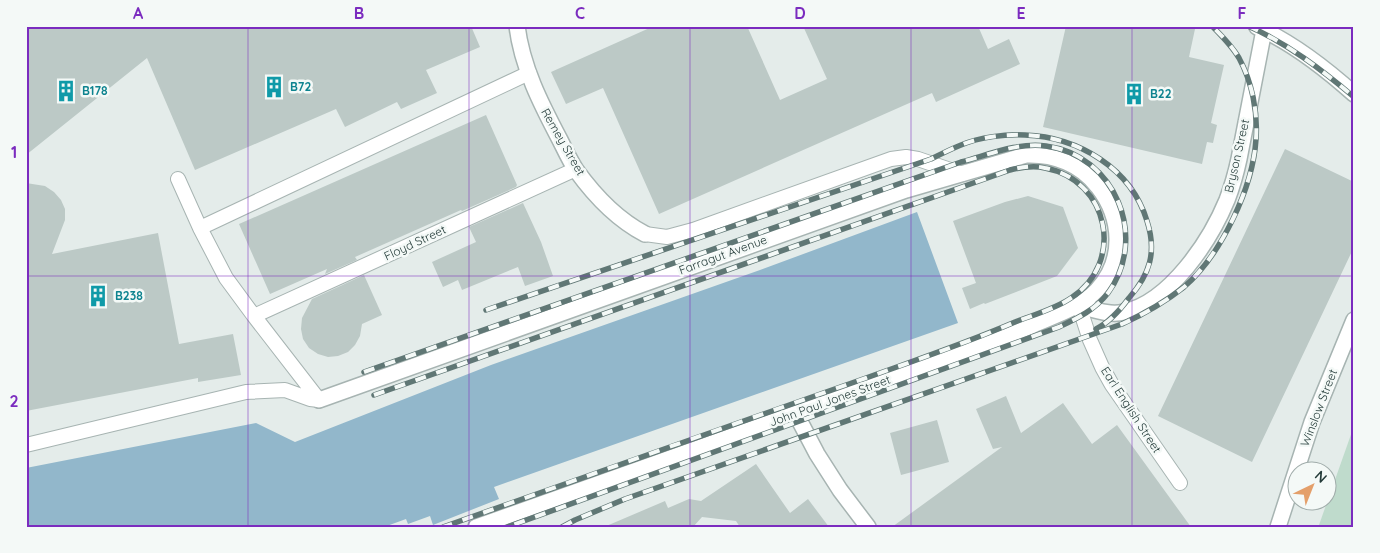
<svg xmlns="http://www.w3.org/2000/svg" width="1380" height="553" font-family="Quicksand,sans-serif">
<style>
.green{fill:#bfdbcc}
.water{fill:#92b7cb}
.building{fill:#bcc9c6}
.lines{fill:none;stroke-linecap:round;stroke-linejoin:round}
.service-casing{stroke:#a7b4b2;stroke-width:16}
.minor-casing{stroke:#a7b4b2;stroke-width:18}
.service{stroke:#fff;stroke-width:14}
.minor{stroke:#fff;stroke-width:15}
.rail-casing{stroke:#607775;stroke-width:5.5}
.rail{stroke:#f4f9f7;stroke-width:4;stroke-dasharray:11;stroke-linecap:butt}
.grid{fill:none;stroke:#7b2cbf;stroke-width:1;stroke-opacity:0.55}
.labels{text-anchor:middle;stroke-width:5;stroke-linejoin:round;paint-order:stroke}
.culture-label{font-size:12px;font-weight:bold;fill:#0d838f;stroke:#f4f9f7;text-anchor:start}
.street-label{font-size:12px;fill:#253c3a;stroke:#f4f9f7}
.neatline{fill:none;stroke:#7b2cbf;stroke-width:2}
.grid-label{font-size:16px;text-anchor:middle;font-weight:bold;fill:#7b2cbf}
</style>
<rect width="100%" height="100%" fill="#e4ecea"/>
<path class="green" d="M1354 426V527H1327L1319 525Z"/>
<path class="water" d="M917 212 958 323 494 487 499 499 433 525 430 516 408 524 406 519 384 527H26V468L256 423 295 442 491 365 760 270Z"/>
<path class="building" d="M26 26H471L480 47 426 70 437 93 401 109 397 102 345 127 336 109 195 170 147 58 26 155Z
M654 26H747L780 100 827 79 803 26H978L988 49 1009 39 1020 64 936 102 932 93 659 214 603 88 566 104 551 72Z
M1066 26H1182L1195 29 1189 57 1224 65 1211 123 1217 125 1213 143 1207 142 1202 164 1043 127Z
M486 115 517 185 516 187 462 211 461 210 355 257 357 260 325 274 327 269 270 294 239 224Z
M1285 149 1354 182V247L1252 462 1158 416Z
M26 183 45 186 54 192 61 200 65 209V220L52 254 158 233 179 344 233 334 241 375 198 382V378L26 411Z
M1028 196 1063 207 1078 248 1057 276 985 304 984 303 970 309 962 288 976 283 953 221 1005 202Z
M523 203 541 242 553 276 525 286 518 267 462 290 458 280 443 287 432 262 476 242 469 227Z
M364 275 382 315 362 324 360 336 355 345 348 352 338 356 328 357 318 354 309 348 303 339 301 329 302 318 312 299Z
M1006 396 1021 433 1063 403 1092 444 1117 425 1191 527H892L1002 447 993 449 976 409Z
M937 420 949 462 901 475 890 433Z
M756 464 790 513 808 499 829 527H740L736 521 702 517 693 527H604L665 501 668 508 689 499 701 501Z"/>
<g class="lines">
<g class="service-casing">
<path id="service" d="M178 179 200 228 226 278 254 316 319 400
M200 228 529 73
M645 234 667 237 693 230 891 159 906 157 918 159 962 174
M1079 306 1090 340 1102 367 1112 385 1180 483
M254 316 576 169
M26 445 246 392 285 390 310 399 319 400"/>
</g>
<g class="minor-casing">
<path id="minor" d="M517 26C522 67 541 104 560 140 565 150 570 161 576 170 594 195 618 220 645 234
M1257 27C1291 42 1326 69 1354 94
M1079 306C1092 309 1110 316 1124 312 1170 302 1210 241 1227 200 1232 187 1236 173 1239 159L1264 30
M319 400 906 190 1026 155C1054 154 1081 164 1098 187 1122 218 1125 260 1097 290 1080 308 1056 315 1033 325 992 343 951 358 908 373 765 425 620 476 476 527
M796 414 817 454 840 490 868 527
M1278 527 1312 422 1354 320"/>
</g>
<use href="#service" class="service"/>
<use href="#minor" class="minor"/>
<g class="rail-casing">
<path id="rail" d="M1248 26C1287 43 1322 70 1354 97
M486 310 931 159C941 154 951 149 961 145 980 137 1005 134 1025 135 1078 137 1131 168 1147 221 1157 252 1150 274 1129 298 1120 310 1110 322 1096 329
M364 372 961 162C988 155 1018 142 1046 146 1115 155 1149 237 1108 293 1095 310 1078 318 1059 327L507 527
M374 395 1010 170C1022 167 1033 165 1045 168 1109 180 1126 262 1071 298 1055 309 1033 315 1015 322 966 343 916 360 866 378 725 427 584 477 443 527
M562 527 575 520 625 499 1122 324C1144 314 1165 302 1184 287 1221 255 1253 188 1256 139 1258 112 1252 82 1239 58 1232 46 1222 36 1212 26"/>
</g>
<use href="#rail" class="rail"/>
</g>
<path class="grid" d="M248 26V527M469 26V527M690 26V527M911 26V527M1132 26V527M26 276H1354"/>
<defs>
<g id="building-bare" transform="scale(1.725)"><path d="M-4-6H4V6H1V3H-1V6H-4ZM-2.5-4.3h1.7v1.8h-1.7ZM.8-4.3h1.7v1.8H.8ZM-2.5-1h1.7V.8h-1.7ZM.8-1h1.7V.8H.8Z" fill="#0f9aa8" stroke="#f4f9f7" stroke-width="2.5" paint-order="stroke"/></g>
</defs>
<g fill-rule="evenodd">
<use href="#building-bare" x="274" y="87"/>
<use href="#building-bare" x="66" y="91"/>
<use href="#building-bare" x="1134" y="94"/>
<use href="#building-bare" x="98" y="296"/>
</g>
<g class="labels">
<g class="culture-label">
<text x="290" y="91">B72</text>
<text x="82" y="95">B178</text>
<text x="1150" y="98">B22</text>
<text x="115" y="300">B238</text>
</g>
<g class="street-label">
<text transform="translate(563 142) rotate(60)" y="4">Remey Street</text>
<text transform="translate(1237 156) rotate(-77)" y="4">Bryson Street</text>
<text transform="translate(415 243) rotate(-25)" y="4">Floyd Street</text>
<text transform="translate(723 255) rotate(-20)" y="4">Farragut Avenue</text>
<text transform="translate(830 401) rotate(-20)" y="4">John Paul Jones Street</text>
<text transform="translate(1319 408) rotate(-69)" y="4">Winslow Street</text>
<text transform="translate(1131 410) rotate(57)" y="4">Earl English Street</text>
</g>
</g>
<rect width="1380" height="553" fill="none" stroke="#f4f9f7" stroke-width="55"/>
<g transform="translate(1312 486) rotate(43)"><circle r="24" fill="#f4f9f7" stroke="#a1adab"/>
<path d="M0-4L9 19L0 12L-9 19Z" fill="#e49f6a"/>
<text y="-8" font-size="14" font-weight="bold" text-anchor="middle" fill="#253c3a">N</text>
</g>
<rect x="28" y="28" width="1324" height="498" class="neatline"/>
<g class="grid-label">
<text x="138" y="19">A</text>
<text x="359" y="19">B</text>
<text x="580" y="19">C</text>
<text x="800" y="19">D</text>
<text x="1021" y="19">E</text>
<text x="1242" y="19">F</text>
<text x="14" y="158">1</text>
<text x="14" y="407">2</text>
</g>
</svg>
